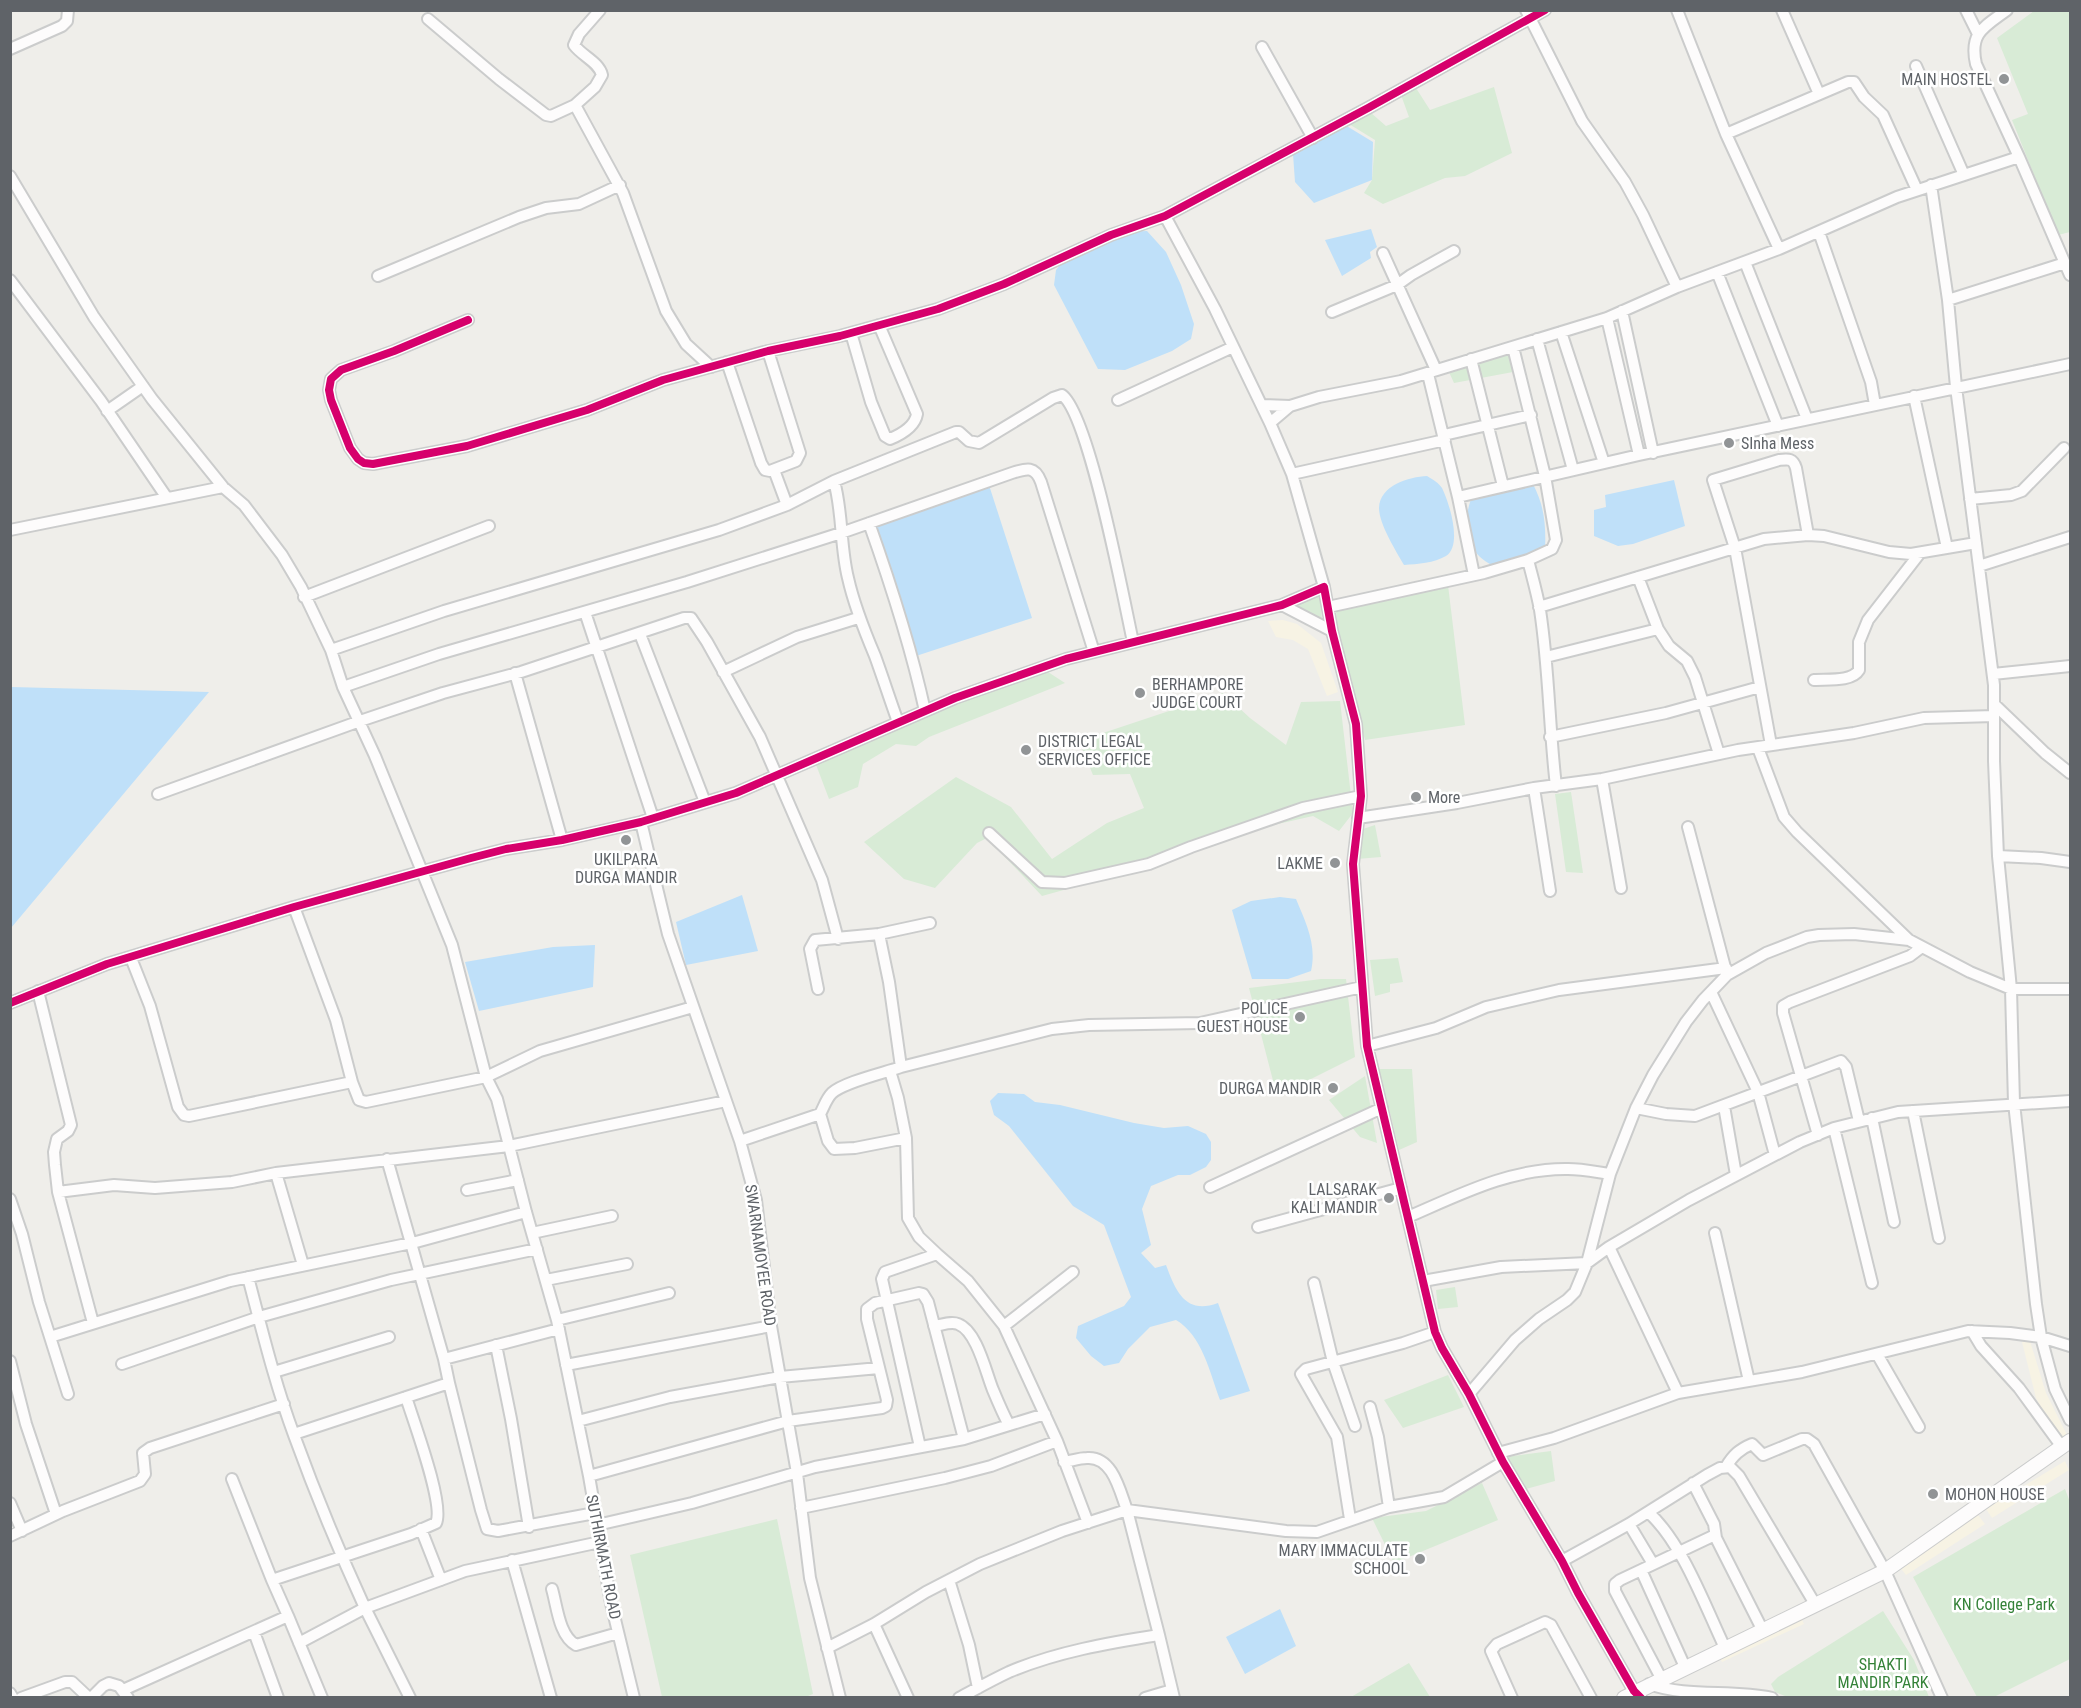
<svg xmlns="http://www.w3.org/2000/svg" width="2081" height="1708" font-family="'Roboto Condensed',sans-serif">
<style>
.commercial{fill:#f7f3e4}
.green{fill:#d8ebd6}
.water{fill:#bfe0f9}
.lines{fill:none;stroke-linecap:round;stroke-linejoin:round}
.minor-casing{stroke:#cbcccc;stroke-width:14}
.tertiary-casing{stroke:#cbcccc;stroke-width:16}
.minor{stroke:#fdfcfc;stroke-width:10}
.tertiary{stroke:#fdfcfc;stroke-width:14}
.cycleway-casing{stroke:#fff;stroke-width:11}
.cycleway{stroke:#d6006c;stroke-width:8}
.poi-dot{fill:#919496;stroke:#fff;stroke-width:2}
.labels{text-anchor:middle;stroke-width:5;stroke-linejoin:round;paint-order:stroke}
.poi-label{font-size:16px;fill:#5f6368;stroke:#fff;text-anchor:end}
.street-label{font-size:16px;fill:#5f6368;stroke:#fff}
.park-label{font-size:16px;fill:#348238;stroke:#fff}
</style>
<rect width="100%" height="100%" fill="#efeeea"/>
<path class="commercial" d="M1283 620 1297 624 1321 643 1338 692 1327 696 1308 649 1293 640 1276 637 1268 621Z
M2021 1338 2030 1341 2046 1393 2067 1435 2057 1439 2036 1398Z
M2065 1461 2069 1470 1992 1518 1986 1509Z
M1978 1515 1985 1524 1906 1575 1898 1565Z
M1800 1615 1804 1624 1722 1662 1717 1653Z"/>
<path class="green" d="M2034 11H2070V232L2058 235 2012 120 2028 114 1997 38Z
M1494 87 1512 153 1465 176 1445 178 1383 204 1364 193 1372 180 1375 140 1349 124 1370 112 1386 126 1409 117 1401 95 1416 88 1430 110Z
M1509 352 1513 372 1454 383 1449 372Z
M1448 585 1465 725 1365 740 1338 643 1336 610Z
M1319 591 1323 628 1287 605Z
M1048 672 1065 683 929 737 916 746 896 744 863 764 858 787 829 799 815 762 956 702Z
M1223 693 1250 718 1286 745 1301 702 1340 701 1353 813 1339 831 1313 816 1242 832 1168 861 1042 896 987 838 977 843 935 888 904 879 864 842 956 777 1011 807 1052 859 1107 823 1144 808 1130 774 1093 775 1079 741Z
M1571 792 1583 873 1566 872 1555 794Z
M1375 825 1381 857 1357 859 1354 832Z
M1398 958 1403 982 1390 984V992L1375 996 1370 960Z
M1321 979H1346L1355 1057 1277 1096 1249 988Z
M1377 1069H1412L1417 1142 1399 1150 1389 1108Z
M1365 1076 1377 1143 1360 1137 1329 1100Z
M1455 1287 1458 1307 1438 1309 1436 1290Z
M1448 1375 1464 1407 1403 1428 1384 1400Z
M1551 1451 1555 1481 1526 1489 1506 1457Z
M1482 1483 1498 1520 1394 1563 1372 1518 1426 1511Z
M2065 1489 2070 1502V1659L1994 1697H1977L1913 1577Z
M777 1519 813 1694 803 1698 662 1697 630 1555Z
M1883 1611 1914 1660 1929 1697 1790 1698 1775 1692 1771 1684 1778 1677Z
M1409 1663 1430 1697H1351Z"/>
<path class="water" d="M1345 125 1373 142 1372 180 1314 203 1295 182 1293 154Z
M1371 229 1377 247 1370 252 1371 258 1342 276 1325 240Z
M1147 231 1166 252 1181 285 1194 324 1191 339 1172 351 1125 370 1098 369 1054 285 1056 270 1066 258 1122 232Z
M1427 476C1432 479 1439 483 1442 488 1449 502 1463 545 1446 556 1434 563 1418 564 1404 565 1396 551 1379 524 1379 508 1380 485 1409 477 1427 476Z
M1674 480 1685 526 1633 544 1618 546 1594 536V510L1606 507 1605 495Z
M988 482 1032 618 916 656 869 525Z
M1533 484C1545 507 1546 527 1545 552L1496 567C1464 553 1461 523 1473 494Z
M11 687 209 692 11 928 10 687Z
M742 895 758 951 686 965 676 922Z
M1280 897 1296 899C1306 923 1317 945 1311 971L1288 979H1252L1232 910 1251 901Z
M595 945 593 987 479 1011 465 962 553 947Z
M998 1093 1024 1094 1035 1102 1060 1105 1134 1123 1164 1128 1188 1126 1206 1134 1211 1142V1160L1206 1167 1190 1175H1178L1151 1186 1142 1209 1151 1245 1141 1253 1155 1268 1166 1265C1176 1292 1186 1315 1218 1303L1250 1391 1220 1400C1210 1373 1202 1335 1176 1320L1150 1327 1128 1349 1119 1363 1104 1366 1091 1356 1076 1338 1078 1326 1124 1306 1131 1297 1104 1225 1073 1206 1009 1126 994 1115 990 1101Z
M1280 1609 1296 1646 1245 1674 1226 1637Z"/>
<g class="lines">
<g class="minor-casing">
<path id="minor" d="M1526 10 1582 121 1625 182 1643 215 1677 287
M1677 10 1726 134 1779 249
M1782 10 1819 94
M1966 10 1978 34
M428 19 499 79 546 115 551 116 575 105 623 193 666 311 686 344 711 367
M1262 47 1313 138
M10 49 62 26 67 21 68 10
M1916 66 1964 175
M575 105 595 87 602 75C599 62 582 56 574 45L579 34 600 10
M1726 134 1848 82H1854L1864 97 1883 115 1917 190
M2019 157 2070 275
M10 176 94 317 152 399 223 487 244 505 282 555 301 587 331 650 343 687 375 756 452 945 486 1077 497 1099 526 1212 557 1320 589 1476
M1931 185 1948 300 1956 387 1994 685V761L1998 856 2011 989 2014 1103 2036 1304 2041 1337 2055 1389 2070 1420
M1165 216 1215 309 1270 423
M1819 232 1871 382 1875 405
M1383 253 1436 370
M1745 262 1807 419
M1717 272 1778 426
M378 276 519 217 546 208 579 204 620 185
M10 280 101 401 167 498
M1948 300 2065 263
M1622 311 1653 453
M1332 312 1397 285 1411 275 1454 251
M1607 318 1639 455
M468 320 394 351 341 370 331 379 329 390 331 400 350 448 358 459 364 463 373 464 467 446 587 410 663 380 768 351 840 336 938 309 1004 284 1111 235 1165 216 1368 108 1545 10
M1561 332 1604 463
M851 333 871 402 885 436 890 439C902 434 915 426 917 414L879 325
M1537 339 1573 470
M1513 347 1545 476 1556 540 1552 549 1528 560
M1471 359 1503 486
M727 362 761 463 765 470 770 471 796 461 800 453 768 351
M1428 374 1458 497 1639 455 2070 364
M1914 396 1947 548
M1118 400 1233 347
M1262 405 1290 406
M107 411 143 386
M1444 435 1531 415
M774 470 787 505
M1292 474 1445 440
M834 481C843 513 840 546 848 578 854 605 864 630 875 656 883 678 890 700 898 722
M1458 497 1474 575
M1970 499 2011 495 2022 491 2064 448
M869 523C891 585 911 647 925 711
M10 530 223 487
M1979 566 2070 537
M1638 577 1658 629 1669 646 1687 661 1695 677 1719 754
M1324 587 1292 474 1270 423 1290 406 1319 397 1401 381 1607 318 1677 287 1779 249 1897 197 2019 157 1976 64C1969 33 1984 27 2007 10
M304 597 489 526
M1282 605 1332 631
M1328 607 1484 573 1528 560C1532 576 1537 593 1540 610 1549 668 1549 727 1556 786
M1539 607 1764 539 1808 535 1824 536 1889 552 1911 554 1976 543
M585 612 653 818
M640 634 705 802
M331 650 444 611 719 530 787 505 834 481 956 432H959L969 441 979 443 1053 398 1062 395C1089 414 1124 601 1133 642
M1546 657 1658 629
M723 672 797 637 858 618
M515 673 562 840
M1993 674 2070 666
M1814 680C1827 679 1852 682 1859 670V642L1868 620 1920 553
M343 687 439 654 687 582 841 533 1012 473C1027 468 1035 466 1041 482L1094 652
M1994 704 2045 753 2070 773
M1550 737 1666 713 1760 687
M1771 745 1735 548 1713 480 1779 460C1788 459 1793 458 1796 468L1808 535
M1758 748 1784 817 1797 832 1909 940
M1602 779 1621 888
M1534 788 1550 891
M158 794 360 721 443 693 521 672 684 618H691L707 642 760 737 822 880 838 939
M1358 818 1457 803 1534 788 1602 779 1738 750 1854 733 1924 718 1994 716
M641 822 668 934 740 1141 756 1200 771 1326 797 1473 810 1578 840 1698
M1688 827 1727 975
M989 833 1042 882 1065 883 1149 864 1191 847 1303 808 1361 796
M1998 856 2041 858 2070 862
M294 907 336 1020 352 1082
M879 934 889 982 901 1067
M131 958 150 1006 178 1107 184 1115 189 1116 352 1082 359 1100 366 1102 486 1077 540 1051 693 1007
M818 989 810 949 815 940 879 934 930 923
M38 991 71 1125 68 1131 57 1139 54 1152 55 1165 58 1192 93 1323
M1711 992 1758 1092 1775 1155
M10 1003 107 964 294 907 471 858 506 849 562 840 641 822 736 793 955 698 1066 659 1282 605 1324 587 1332 631 1356 724 1361 796 1353 864 1367 1046 1435 1332 1442 1348 1469 1394 1503 1462 1562 1561 1578 1593 1634 1691 1641 1698
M1367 1046 1436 1028 1486 1007 1559 990 1726 968
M890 1071 898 1098 906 1138 855 1148 834 1149 828 1141 820 1114C824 1107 826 1099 832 1093 844 1082 884 1073 901 1067L1052 1029 1089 1025 1200 1023 1362 987
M1724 1106 1736 1175
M1636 1108 1666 1114 1695 1116 1841 1061 1846 1067 1859 1121
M1913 1111 1939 1238
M1872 1118 1894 1222
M1834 1128 1872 1283
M1818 1135 1783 1013V1006L1790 1002 1910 956 1922 947
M906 1138 908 1218 919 1237 937 1254
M740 1141 820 1114
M387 1159 444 1359 559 1329
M276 1173 303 1265
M1210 1187 1382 1108
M467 1190 518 1180
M58 1192 114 1185 155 1188 232 1182 276 1173 509 1146 726 1101
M10 1199 22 1234 39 1302 68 1394
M1408 1217C1459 1195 1511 1168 1568 1169 1582 1169 1596 1172 1610 1174
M1258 1227 1401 1188
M532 1233 612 1216
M1715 1233 1749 1381
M1609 1247 1678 1393
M248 1277C262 1330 275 1384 294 1435 315 1493 339 1551 365 1608L465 1571 600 1542
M546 1280 627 1264
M1423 1281 1501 1267 1587 1263 1610 1174 1636 1108 1653 1075 1686 1022 1703 1000 1727 975 1766 953 1807 937 1819 935 1854 934 1909 940 1970 972 2011 989H2070
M1314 1283 1333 1362 1355 1426
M557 1320 669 1293
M934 1326C942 1325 951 1321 958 1324 977 1331 986 1373 993 1390 998 1402 1003 1414 1009 1425
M1004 1326 1073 1272
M1972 1331 1981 1346 2019 1388 2062 1447
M50 1337 230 1281 416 1242 526 1212
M496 1345 511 1419 529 1527
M1877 1354 1919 1427
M10 1361 26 1424 56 1514
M122 1364 259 1317 391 1280 537 1249
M566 1365 771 1326
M274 1372 389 1337
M449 1383 481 1510 487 1529 498 1531 595 1513
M1469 1394 1515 1340 1539 1319 1567 1300 1575 1292 1587 1263 1609 1247 1689 1200 1800 1142 1834 1128 1898 1112 2070 1101
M1370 1407 1378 1437 1389 1507
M578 1421 670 1397 780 1377 879 1368
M294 1434 449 1383 444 1359
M920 1447 882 1279 885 1272 937 1254 968 1281 1004 1326 1057 1441 1088 1523
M1498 1453 1554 1438 1678 1393 1802 1372 1968 1331 2010 1333 2041 1337 2070 1346
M1726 1467C1733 1455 1740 1449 1752 1444L1763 1455 1802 1439H1807L1814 1444 1885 1571 1942 1698
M232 1479 272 1580
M1693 1483 1714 1524 1716 1538 1762 1629
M10 1503 22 1531
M801 1508 945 1478 991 1466 1057 1441
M1648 1512C1682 1542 1705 1606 1725 1648
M1350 1519 1337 1437 1301 1374 1306 1369 1403 1343 1435 1332
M1629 1524 1653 1564
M597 1525 692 1503 815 1467 964 1439 1045 1414
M421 1529 441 1580
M10 1536 63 1511 140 1481 145 1474 143 1453 150 1448 284 1404
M512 1560 551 1698
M1562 1561 1629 1524 1707 1475 1720 1468 1730 1467 1739 1476 1815 1604
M1641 1570 1685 1667
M949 1580 969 1645 978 1688
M552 1589C557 1606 559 1636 576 1645L618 1633
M288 1616 322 1698
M874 1624 908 1698
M254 1632 278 1698
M1159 1635 1127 1510 1286 1531 1317 1532 1389 1507 1444 1497 1503 1462
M299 1643 365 1608 410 1698
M827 1648 874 1624 926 1592 980 1564 1062 1531 1127 1510C1120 1492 1113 1456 1087 1458 1079 1458 1071 1461 1064 1462
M1661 1678 1615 1591V1584L1620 1580 1715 1535
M1649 1684C1688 1698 1732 1689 1772 1698
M123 1690 288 1616 272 1580 411 1534 436 1523C445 1505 413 1420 406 1397
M10 1693 13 1698
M21 1698 65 1682H72L89 1698
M91 1698 103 1686 109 1683 119 1686 128 1698
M634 1698 611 1603 589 1476 788 1421 882 1408 886 1406 887 1400 867 1319V1309L875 1303 919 1293 923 1294 928 1302 964 1439
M959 1698C976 1689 992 1680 1009 1672 1056 1652 1108 1643 1159 1635L1174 1698
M1145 1698 1172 1690
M1512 1698 1491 1651 1497 1644 1545 1622 1551 1625 1591 1698"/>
</g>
<g class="tertiary-casing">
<path id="tertiary" d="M1624 1698 1885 1571 2070 1441"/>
</g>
<use href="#minor" class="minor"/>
<use href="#tertiary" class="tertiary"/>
<g class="cycleway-casing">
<path id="cycleway" d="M468 320 394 351 341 370 331 379 329 390 331 400 350 448 358 459 364 463 373 464 467 446 587 410 663 380 768 351 840 336 938 309 1004 284 1111 235 1165 216 1368 108 1545 10
M10 1003 107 964 294 907 471 858 506 849 562 840 641 822 736 793 955 698 1066 659 1282 605 1324 587 1332 631 1356 724 1361 796 1353 864 1367 1046 1435 1332 1442 1348 1469 1394 1503 1462 1562 1561 1578 1593 1634 1691 1641 1698"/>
</g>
<use href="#cycleway" class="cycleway"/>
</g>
<g class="poi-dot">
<circle cx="2004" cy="79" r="6"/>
<circle cx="1729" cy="443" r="6"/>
<circle cx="1140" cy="693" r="6"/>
<circle cx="1026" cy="750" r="6"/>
<circle cx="1416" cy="797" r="6"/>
<circle cx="626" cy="840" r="6"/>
<circle cx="1335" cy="863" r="6"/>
<circle cx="1300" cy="1017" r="6"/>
<circle cx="1333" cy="1088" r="6"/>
<circle cx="1389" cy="1198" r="6"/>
<circle cx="1933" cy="1494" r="6"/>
<circle cx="1420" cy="1559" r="6"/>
</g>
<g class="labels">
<g class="poi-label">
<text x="1992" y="85">MAIN HOSTEL</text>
<text x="1741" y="449" text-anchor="start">SInha Mess</text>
<text x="1152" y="690" text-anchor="start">BERHAMPORE<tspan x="1152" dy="18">JUDGE COURT</tspan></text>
<text x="1038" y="747" text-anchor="start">DISTRICT LEGAL<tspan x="1038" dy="18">SERVICES OFFICE</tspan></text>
<text x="1428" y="803" text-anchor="start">More</text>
<text x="626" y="865" text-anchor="middle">UKILPARA<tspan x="626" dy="18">DURGA MANDIR</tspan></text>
<text x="1323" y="869">LAKME</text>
<text x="1288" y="1014">POLICE<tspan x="1288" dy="18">GUEST HOUSE</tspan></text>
<text x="1321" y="1094">DURGA MANDIR</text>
<text x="1377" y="1195">LALSARAK<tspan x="1377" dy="18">KALI MANDIR</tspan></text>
<text x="1945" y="1500" text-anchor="start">MOHON HOUSE</text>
<text x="1408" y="1556">MARY IMMACULATE<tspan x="1408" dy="18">SCHOOL</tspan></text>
</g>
<g class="street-label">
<text transform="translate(761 1255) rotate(82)" y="6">SWARNAMOYEE ROAD</text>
<text transform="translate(604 1557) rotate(79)" y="6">SUTHIRMATH ROAD</text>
</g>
<g class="park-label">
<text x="2004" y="1610">KN College Park</text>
<text x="1883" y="1670">SHAKTI<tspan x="1883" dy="18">MANDIR PARK</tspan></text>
</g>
</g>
<rect width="2081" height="1708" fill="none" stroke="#5f6368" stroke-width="24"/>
</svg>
